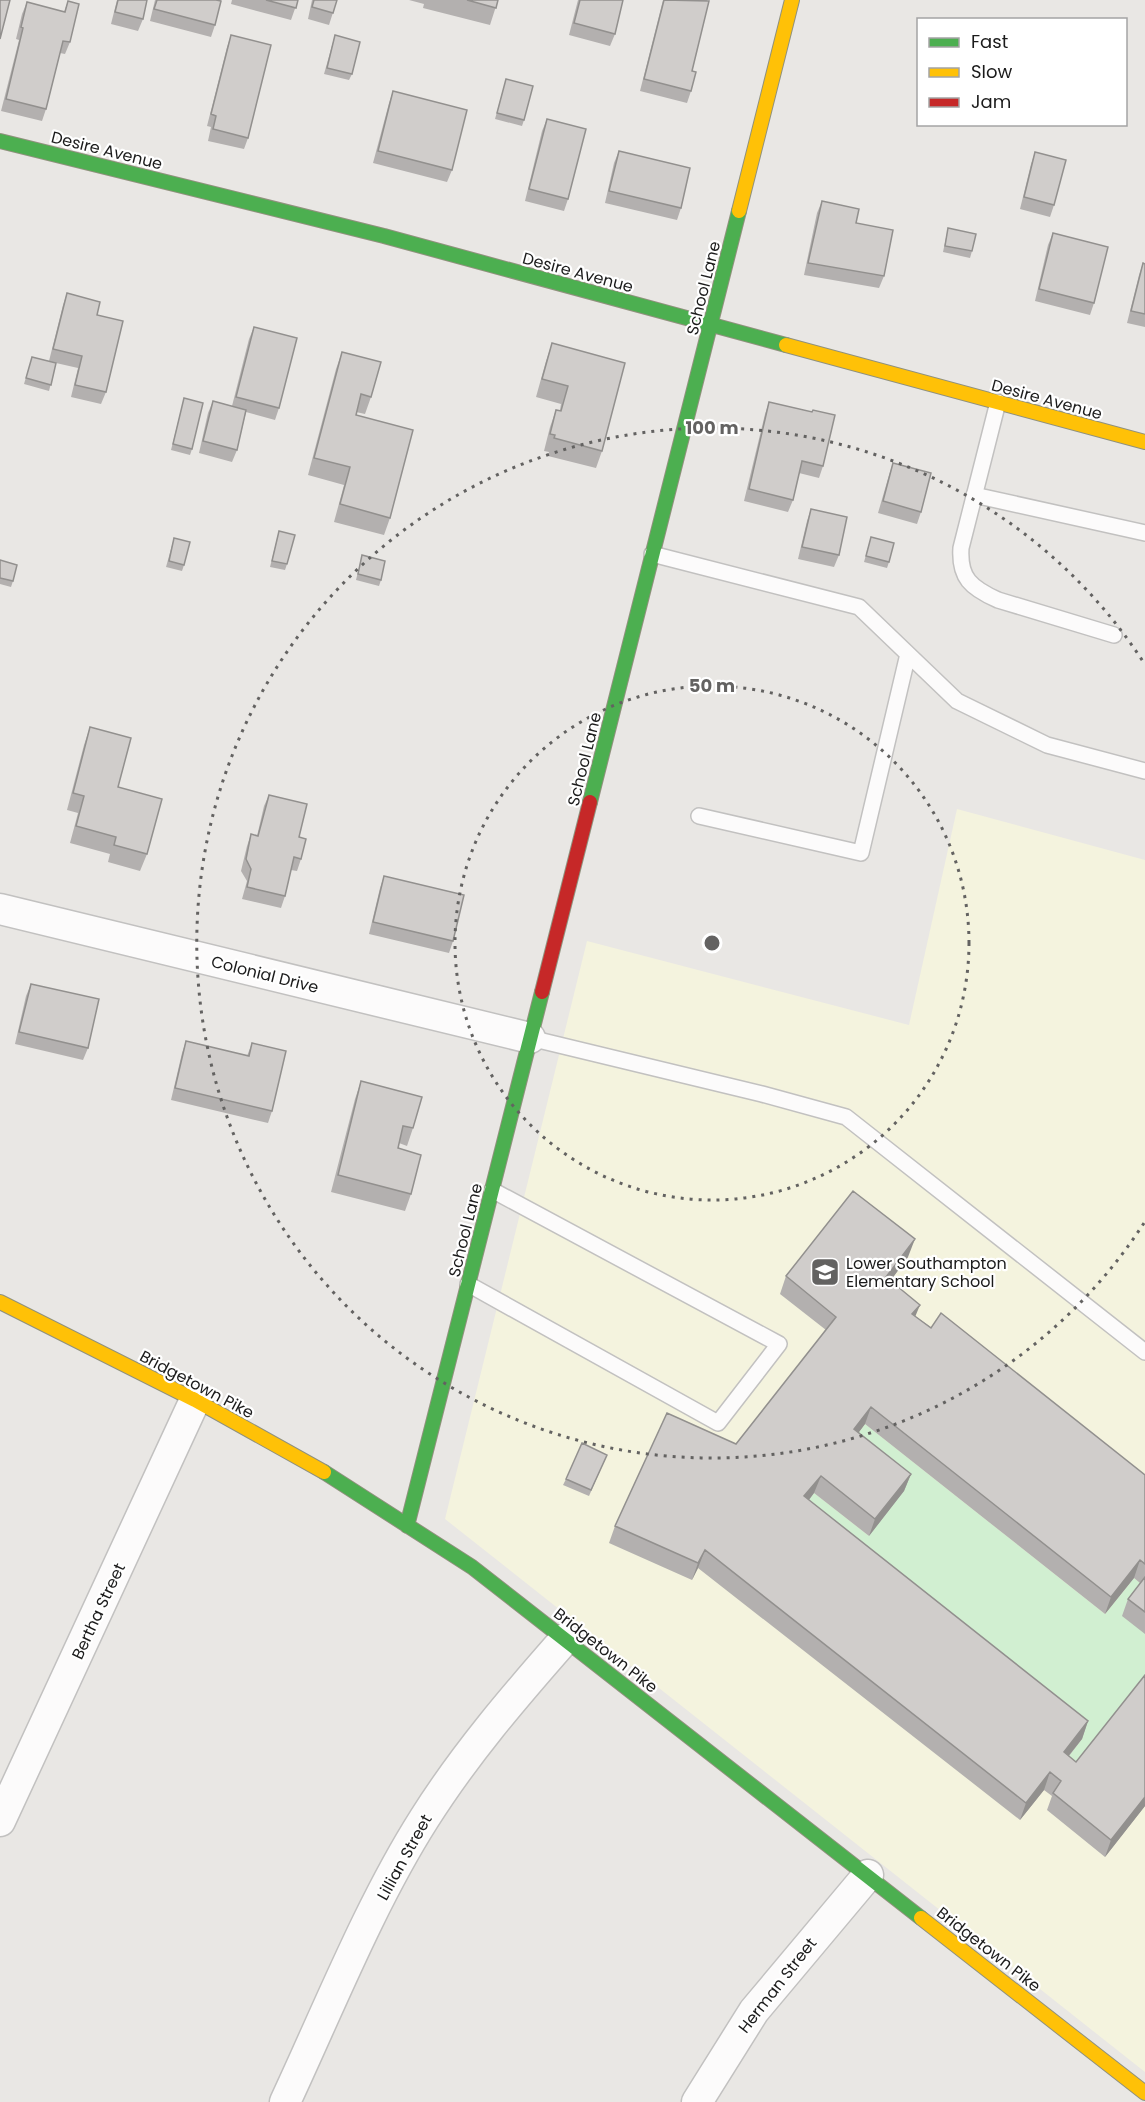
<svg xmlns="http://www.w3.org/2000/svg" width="1145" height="2102" font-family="Poppins,sans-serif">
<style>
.education{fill:#f4f3de}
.park{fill:#d1efd1}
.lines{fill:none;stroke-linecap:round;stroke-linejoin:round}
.lane-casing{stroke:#c2c1c0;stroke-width:18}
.street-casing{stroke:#c2c1c0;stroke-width:33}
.fast-casing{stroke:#90917d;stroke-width:16}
.slow-casing{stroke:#90917d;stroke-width:16}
.jam-casing{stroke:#90917d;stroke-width:16}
.lane{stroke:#fcfbfb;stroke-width:15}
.street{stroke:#fcfbfb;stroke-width:30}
.fast{stroke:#4caf50;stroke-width:14}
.slow{stroke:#ffc107;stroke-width:14}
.jam{stroke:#c62828;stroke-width:14}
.wall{fill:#b3b0af}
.shaded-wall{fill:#92908e}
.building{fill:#d0cdcb;stroke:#92908e;stroke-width:1.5}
.ring{fill:none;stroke:#636261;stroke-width:3;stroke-dasharray:3 6}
.labels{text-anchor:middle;stroke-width:4.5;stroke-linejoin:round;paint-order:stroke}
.street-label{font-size:16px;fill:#1b1b1b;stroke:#fff}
.poi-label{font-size:16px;fill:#1b1b1b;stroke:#fff;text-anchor:start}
.centre{fill:#636261;stroke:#fff;stroke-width:3}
.ring-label{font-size:18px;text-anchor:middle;font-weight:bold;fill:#636261;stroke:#fff;stroke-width:4.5;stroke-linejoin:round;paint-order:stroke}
</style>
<rect width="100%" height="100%" fill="#e9e7e4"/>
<path class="education" d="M957 809 1145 860V2072L445 1519 587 941 909 1025Z"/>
<path class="park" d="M865 1424 1105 1614 1134 1578 1145 1587V1684L1070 1779 1058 1769 1082 1739 798 1514 814 1493 869 1536 848 1447Z"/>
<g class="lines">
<g class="lane-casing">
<path id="lane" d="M998 402 961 548C959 578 971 588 998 600L1114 635
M974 495 1145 533
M652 554 859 607 957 701 1047 745 1145 771
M699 816 861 853 908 654
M530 1038 762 1094 846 1117 1145 1352
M468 1284 718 1423 779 1344 492 1190"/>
</g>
<g class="street-casing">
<path id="street" d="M0 909 530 1038
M0 1821 195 1400
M285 2102C328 2010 370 1904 424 1819 465 1754 514 1697 565 1639
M697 2102 754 2011 868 1875"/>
</g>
<g class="fast-casing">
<path id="fast" d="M0 141 384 236 786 345
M590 802 739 211
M324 1472 472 1567 921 1918
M407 1526 542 992"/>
</g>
<g class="slow-casing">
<path id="slow" d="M739 211 792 0
M786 345 1145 442
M0 1302 195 1400 324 1472
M921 1918 1145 2093"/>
</g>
<g class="jam-casing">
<path id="jam" d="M542 992 590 802"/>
</g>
<use href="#lane" class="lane"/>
<use href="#street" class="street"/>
<use href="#fast" class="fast"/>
<use href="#slow" class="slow"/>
<use href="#jam" class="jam"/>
</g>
<path class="wall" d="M117 0H147L143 19 138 31 111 24Z
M155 0H221L215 25 211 37 150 21Z
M232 0H298L291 20 231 4Z
M312 0H337L329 25 308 19Z
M409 0H498L490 25 423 8 424 4Z
M578 0H623L615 34 610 46 569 35Z
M663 0H707L692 71 691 91 687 103 640 91Z
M68 1 70 42 65 54 60 53 46 109 42 121 1 111 19 40 16 39 22 14 27 2 64 12Z
M231 35 248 138 244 149 208 141 211 127 207 126 227 47Z
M335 35 352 74 349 80 324 74Z
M506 79 524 120 522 126 495 119Z
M393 91 452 170 447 182 373 163 389 103Z
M547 119 568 199 564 211 525 201 542 131Z
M619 151 681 208 677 220 605 203 614 163Z
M1035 152 1054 205 1050 217 1020 209 1031 164Z
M822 201 856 223 884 276 879 288 804 275 817 213Z
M948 228 972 251 970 258 943 252Z
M1053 233 1094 303 1090 315 1035 301 1048 245Z
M1143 263 1145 264V327L1127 323 1139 275Z
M67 293 97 315 106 392 101 404 71 397 78 368 56 363 49 391 24 384 32 357 49 361 63 305Z
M254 327 279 408 275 420 246 412 237 450 232 462 199 453 208 413 213 401 232 406 249 339Z
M552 343 602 451 596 468 548 456 549 452 544 451 550 427 556 410H560L561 404 536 397 546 361Z
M342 352 371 397 365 414 356 412V415L390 518 384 535 334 522 344 485 308 475 336 369Z
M184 398 192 449 190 455 171 450Z
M769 402 812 412 823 466 819 478 799 473 793 500 788 512 744 501 765 414Z
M893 463 921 512 917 524 878 513 889 475Z
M811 509 839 555 834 567 798 559 807 521Z
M279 531 287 564 285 570 270 567Z
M871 537 889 562 887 568 864 562Z
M174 538 184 565 182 571 166 567Z
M362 555 381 580 379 586 356 580Z
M0 560 13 581 11 587 0 584Z
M90 727 118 787 147 854 140 871 108 862 110 854 70 843 78 813 67 810 84 745Z
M269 795 299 837 301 859 297 871 291 870 285 896 281 908 242 899 247 881 241 871 247 846 251 834 257 836 264 806Z
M384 876 453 941 449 953 369 934 380 888Z
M31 984 88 1048 83 1060 15 1044 26 996Z
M186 1041 247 1056 252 1043 272 1111 268 1123 171 1100 182 1053Z
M361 1081 413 1128 407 1146 399 1143 398 1148 411 1194 405 1211 331 1192 355 1099Z
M908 1257 890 1281 915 1316 1145 1475V1634L1122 1616 1128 1599 1140 1583 1134 1578 1105 1614 865 1424 858 1433 911 1474 904 1491 869 1536 814 1493 809 1500 1088 1721 1082 1739 1069 1756 1076 1762 1145 1806 1105 1857 1047 1810 1052 1796 1044 1790 1020 1820 698 1568 692 1580 609 1543 615 1526 736 1444 826 1330 780 1294 786 1276Z
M607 1455 589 1496 563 1485 566 1479Z"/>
<path class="shaded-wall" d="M915 1239 908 1257 880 1295 886 1277Z
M920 1305 913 1322 912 1314Z
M871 1407 865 1424 848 1447 854 1429Z
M911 1474 904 1491 869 1536 875 1519Z
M821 1476 814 1493 798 1514 804 1496Z
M705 1550 698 1568 692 1580 698 1563Z
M1140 1560 1134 1578 1105 1614 1111 1597Z
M1088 1721 1082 1739 1058 1769 1064 1752Z
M1050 1772 1044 1790 1020 1820 1026 1803Z
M1145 1797V1806L1105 1857 1111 1840Z"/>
<path class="building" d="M0 0H10L0 39Z
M118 0H147L143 19 115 12Z
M157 0H216L221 1 215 25 154 9Z
M266 0H298L296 8Z
M314 0H337L333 13 312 7Z
M467 0H498L496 8Z
M580 0H623L615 34 574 23Z
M664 0 709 1 692 71 696 72 691 91 644 79Z
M68 1 79 4 70 42 63 41 46 109 6 99 23 28 21 27 27 2 65 12Z
M231 35 271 45 248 138 213 129 216 116 211 114Z
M335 35 360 42 352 74 327 68Z
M506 79 533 86 524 120 497 113Z
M393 91 467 110 452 170 378 151Z
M547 119 586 129 568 199 529 189Z
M619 151 690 168 681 208 609 191Z
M1035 152 1066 160 1054 205 1024 197Z
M822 201 859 209 856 223 893 230 884 276 808 263Z
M948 228 976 234 972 251 945 246Z
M1053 233 1108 247 1094 303 1039 289Z
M1143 263 1145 264V314L1131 311Z
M67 293 100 302 97 315 123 321 106 392 75 385 82 356 53 349Z
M254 327 297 338 279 408 236 397Z
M552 343 625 363 602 451 554 438 555 435 550 434 556 410 561 411 568 386 542 379Z
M342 352 381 362 371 397 361 394 356 415 413 430 390 518 340 504 350 467 314 458Z
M32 357 56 363 51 385 26 378Z
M184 398 203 403 192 449 173 444Z
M213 401 246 410 237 450 203 441Z
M769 402 812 412 813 410 835 415 823 466 802 461 793 500 749 489Z
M893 463 931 473 921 512 883 501Z
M811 509 847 517 839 555 802 547Z
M279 531 295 535 287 564 272 561Z
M871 537 894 543 889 562 866 556Z
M174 538 190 542 184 565 169 561Z
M362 555 385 561 381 580 358 574Z
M0 560 17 565 13 581 0 578Z
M90 727 131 738 118 787 162 799 147 854 114 845 116 837 76 826 84 796 73 793Z
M269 795 307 804 299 837 306 839 301 859 294 857 285 896 247 887 251 869 246 859 251 834 258 836Z
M384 876 464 895 453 941 373 922Z
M31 984 99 999 88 1048 19 1032Z
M186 1041 249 1056 252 1043 286 1051 272 1111 175 1088Z
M361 1081 422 1097 413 1128 403 1126 398 1148 421 1155 411 1194 338 1175Z
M853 1191 915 1239 886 1277 920 1305 912 1314 931 1328 941 1313 1145 1475V1564L1140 1560 1111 1597 871 1407 854 1429 911 1474 875 1519 821 1476 804 1496 1088 1721 1064 1752 1076 1762 1145 1675V1797L1111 1840 1053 1793 1061 1781 1050 1772 1026 1803 705 1550 698 1563 615 1526 667 1413 736 1444 836 1317 786 1276Z
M582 1443 607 1455 591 1490 566 1479Z
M1145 1577V1612L1128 1599Z"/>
<g class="ring">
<circle cx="712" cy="943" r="257"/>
<path d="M1144 1223A515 515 0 1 1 1144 663"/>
</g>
<defs>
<g id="school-square" transform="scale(1.5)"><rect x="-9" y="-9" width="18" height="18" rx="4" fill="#636261" stroke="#fff"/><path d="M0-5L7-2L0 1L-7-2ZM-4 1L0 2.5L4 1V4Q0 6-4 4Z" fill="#fff"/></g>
</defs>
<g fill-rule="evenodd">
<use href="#school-square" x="825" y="1272"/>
</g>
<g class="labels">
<g class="street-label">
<text transform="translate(107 150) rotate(14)" y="6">Desire Avenue</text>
<text transform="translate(578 272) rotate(15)" y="6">Desire Avenue</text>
<text transform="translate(703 288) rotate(-76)" y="6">School Lane</text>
<text transform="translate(1047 399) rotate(15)" y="6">Desire Avenue</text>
<text transform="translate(584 759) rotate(-76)" y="6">School Lane</text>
<text transform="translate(265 974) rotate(14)" y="6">Colonial Drive</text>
<text transform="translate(465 1230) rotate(-76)" y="6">School Lane</text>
<text transform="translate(197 1384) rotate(28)" y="6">Bridgetown Pike</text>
<text transform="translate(98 1611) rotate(-65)" y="6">Bertha Street</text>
<text transform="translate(606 1650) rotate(38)" y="6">Bridgetown Pike</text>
<text transform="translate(404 1857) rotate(-61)" y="6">Lillian Street</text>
<text transform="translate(989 1949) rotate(38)" y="6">Bridgetown Pike</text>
<text transform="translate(777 1985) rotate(-52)" y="6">Herman Street</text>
</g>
<g class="poi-label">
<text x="846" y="1269">Lower Southampton<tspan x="846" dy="18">Elementary School</tspan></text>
</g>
</g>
<circle cx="712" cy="943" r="9" class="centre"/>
<g class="ring-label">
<text x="712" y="434">100 m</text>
<text x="712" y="692">50 m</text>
</g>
<rect x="917" y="18" width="210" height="108" fill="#ffffff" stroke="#a4a4a4" stroke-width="1.5"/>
<rect x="929" y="38" width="30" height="9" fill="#4caf50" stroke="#a4a4a4" stroke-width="1.5"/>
<text x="971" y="48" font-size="18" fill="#1b1b1b">Fast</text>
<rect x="929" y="68" width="30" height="9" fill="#ffc107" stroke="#a4a4a4" stroke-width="1.5"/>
<text x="971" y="78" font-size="18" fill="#1b1b1b">Slow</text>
<rect x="929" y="98" width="30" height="9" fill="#c62828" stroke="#a4a4a4" stroke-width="1.5"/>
<text x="971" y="108" font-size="18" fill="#1b1b1b">Jam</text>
</svg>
